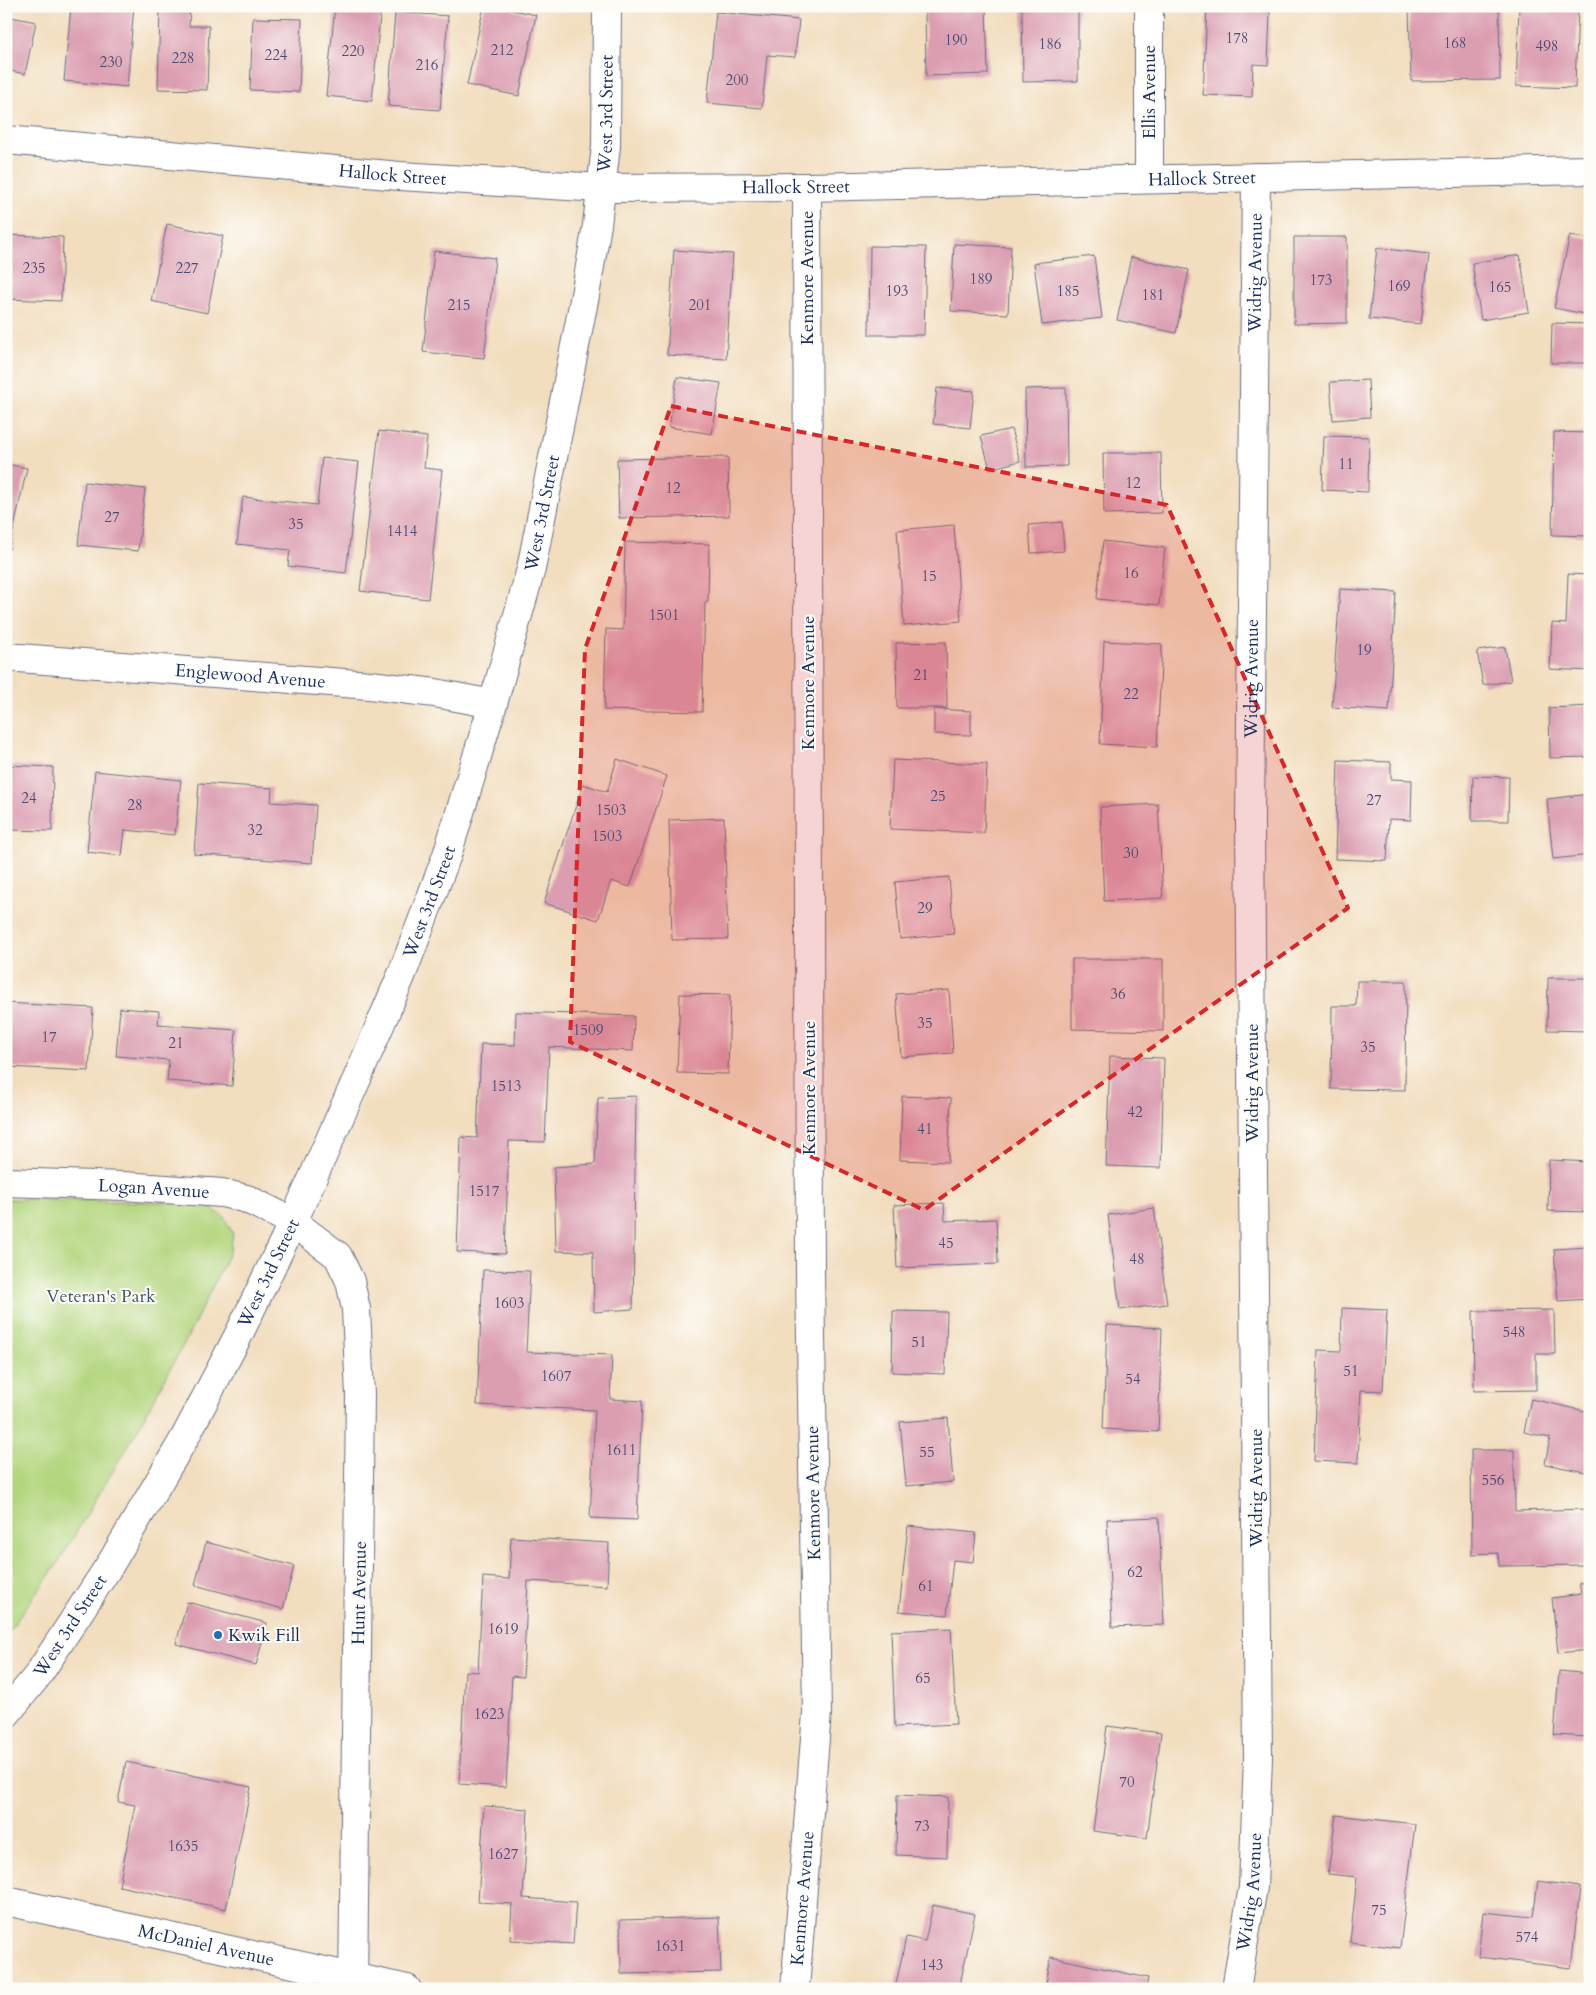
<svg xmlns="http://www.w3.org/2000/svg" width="1596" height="1995" font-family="Cardo,serif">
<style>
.green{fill:#b2d57d;stroke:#66826e}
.building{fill:#db9eb1}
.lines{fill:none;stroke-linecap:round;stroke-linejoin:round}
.minor-casing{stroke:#666c80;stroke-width:30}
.tertiary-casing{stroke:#666c80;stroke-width:30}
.minor{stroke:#fff;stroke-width:28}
.tertiary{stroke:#fff;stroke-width:28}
.marked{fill:#d62828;fill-opacity:0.2;stroke:#d62828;stroke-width:4;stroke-dasharray:10 6;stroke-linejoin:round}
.poi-dot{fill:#1f6fb2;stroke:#fdfcf7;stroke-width:2}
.labels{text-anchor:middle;stroke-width:4;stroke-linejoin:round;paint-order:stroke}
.number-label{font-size:15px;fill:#4b4b73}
.street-label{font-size:18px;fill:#1b2f5e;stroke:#fdfcf7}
.park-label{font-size:18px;fill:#415866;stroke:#fdfcf7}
.poi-label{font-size:18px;fill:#1b2f5e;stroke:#fdfcf7;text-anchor:start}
</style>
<rect width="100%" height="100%" fill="#fdfcf7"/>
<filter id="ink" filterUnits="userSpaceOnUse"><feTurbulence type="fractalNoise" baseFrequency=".02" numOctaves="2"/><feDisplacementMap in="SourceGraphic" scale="10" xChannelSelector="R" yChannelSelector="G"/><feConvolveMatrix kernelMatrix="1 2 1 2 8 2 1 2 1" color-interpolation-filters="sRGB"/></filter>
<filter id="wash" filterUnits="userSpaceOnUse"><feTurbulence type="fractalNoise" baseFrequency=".0096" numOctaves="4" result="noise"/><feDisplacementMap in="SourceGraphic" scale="20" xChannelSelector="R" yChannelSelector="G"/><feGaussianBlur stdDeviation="1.12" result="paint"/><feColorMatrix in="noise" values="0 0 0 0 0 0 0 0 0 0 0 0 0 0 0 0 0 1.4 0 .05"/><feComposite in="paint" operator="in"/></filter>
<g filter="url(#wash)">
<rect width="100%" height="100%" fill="#f2ddbe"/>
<path class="green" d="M6 1199 165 1202 206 1205 224 1217 233 1234 230 1251 187 1338 135 1434 56 1566 6 1635Z"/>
<g id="blocks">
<path class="building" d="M71 6H134L127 87 64 81Z
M160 6H190L189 26H209L207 90 158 89Z
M260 6H283V10Z
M335 6H381L372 101 326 96Z
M484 6H494L536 15 519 96 467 85Z
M986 6 988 74 926 76 925 7Z
M1022 6H1078V81L1023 82Z
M1207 6H1256V11L1270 12 1268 65 1253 64 1252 97 1203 95Z
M1499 6 1500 80 1411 81 1409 7Z
M1519 6H1578L1575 88 1516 86Z
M395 12 448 16 440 110 388 106Z
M716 12 799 20 795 57 767 55 762 108 707 103Z
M6 16 36 22 25 74 6 70Z
M253 18 302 19 299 92 250 90Z
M167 224 223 236 207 313 151 301Z
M6 235 63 237 61 301 6 299Z
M1570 235 1590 239V315L1554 308Z
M1294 237H1347V323L1294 324Z
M954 244 1011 247 1008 314 951 311Z
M870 246 926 247 924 335H869Z
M1377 248 1429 254 1421 324 1369 319Z
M674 250 733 254 726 359 667 355Z
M434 251 495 258 484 358 423 352Z
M1520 255 1529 312 1481 320 1472 263Z
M1094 256 1102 318 1042 325 1034 263Z
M1131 257 1189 270 1176 333 1117 320Z
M1552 323 1590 324V363H1551Z
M677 377 721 383 712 434 669 427Z
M1368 380 1370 417 1333 420 1330 382Z
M937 388 974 391 970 428 933 424Z
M1066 388 1067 466 1026 467 1025 389Z
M1011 429 1020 461 990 469 981 436Z
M379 431 427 437 424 468 442 470 428 599 360 591Z
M1554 432 1590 433V536L1552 535Z
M1324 436 1369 437 1368 492 1322 490Z
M1103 453H1161L1162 513 1104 514Z
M728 457 729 516 619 518 617 459Z
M322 458 359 462 346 573 288 566 290 550 237 544 243 497 317 505Z
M6 464 27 468 9 550 6 549Z
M85 482 145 489 138 551 78 545Z
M1062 522 1064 551 1031 553 1029 525Z
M954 525 961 621 904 626 897 530Z
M1103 541 1165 548 1159 605 1097 599Z
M625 542 709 544 708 602H705L702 712 604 710 606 629 623 630Z
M1568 574 1590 575V671L1550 669 1552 623 1566 624Z
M1340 589 1396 592 1389 711 1332 707Z
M1104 641 1162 644 1157 747 1100 744Z
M946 642 947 708H897L896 643Z
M1505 647 1511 681 1483 685 1477 651Z
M1590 706V757L1550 758 1549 708Z
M934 709 971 711V735L934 734Z
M617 759 667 776 630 887 611 881 598 920 544 903 583 784 607 792Z
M893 760 987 764 984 833 890 829Z
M1338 760 1391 762V779L1412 780 1411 820 1389 819 1387 861 1335 859Z
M6 765 53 767 52 831 6 830Z
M95 771 181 780 175 835 125 830 122 856 87 852Z
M1473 776 1509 777 1508 821H1472Z
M199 783 272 788 271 802 316 805 312 863 194 854Z
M1590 794V855L1553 859 1547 799Z
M1158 804 1163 898 1104 901 1100 807Z
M724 818 728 939 672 940 669 820Z
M949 877 954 934 900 939 895 882Z
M1072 959H1163V1031L1072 1029Z
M1548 978H1590V1031L1547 1030Z
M1357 981H1406L1405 1090 1331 1089 1332 1006H1356Z
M949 990 953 1053 901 1057 896 994Z
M680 994 730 995 728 1074 677 1073Z
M6 1003 93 1008 89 1071 6 1067Z
M120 1008 159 1011 158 1024 236 1030 232 1086 167 1081 169 1060 116 1056Z
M516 1012 634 1016 633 1051 549 1047 545 1142 509 1141 505 1254 457 1252 461 1137 477 1138 481 1044 515 1045Z
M1110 1056 1164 1058 1161 1168 1106 1166Z
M636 1096 633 1309 594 1312 593 1252 556 1251 554 1167 595 1164 598 1098Z
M902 1096 951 1098 948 1162 900 1160Z
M1549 1160 1590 1162V1212L1548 1211Z
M944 1203 945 1221 996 1219 998 1264 897 1268 894 1205Z
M1154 1208 1167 1304 1120 1310 1108 1215Z
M1590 1247V1299L1558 1301 1554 1249Z
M483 1270 530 1271 526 1352 612 1355 610 1399 642 1401 637 1520 590 1518 595 1410 477 1405Z
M1342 1308 1387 1310 1383 1391 1361 1390 1358 1463 1314 1461 1318 1350 1341 1351Z
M1554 1310 1555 1354H1536V1390L1474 1391 1473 1311Z
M893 1311 947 1312 945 1374 892 1372Z
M1107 1325 1162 1328 1158 1432 1103 1429Z
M1531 1399 1590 1412V1473L1545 1464 1550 1438 1524 1432Z
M948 1418 953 1482 906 1486 900 1422Z
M1471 1450H1514L1515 1511 1590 1509V1565L1499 1566 1498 1553 1472 1554Z
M1159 1517 1164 1625 1112 1627 1107 1519Z
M908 1526 976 1533 973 1562 953 1560 947 1615 899 1611Z
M511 1537 609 1543 607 1586 528 1581 523 1677 512 1676 506 1787 459 1784 465 1671 478 1672 483 1577 509 1579Z
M206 1542 294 1566 283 1609 195 1585Z
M1590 1582V1650L1558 1653 1552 1598 1581 1594 1579 1583Z
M187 1602 267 1623 256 1665 176 1644Z
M951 1628 956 1724 895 1727 891 1631Z
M1559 1671 1590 1674V1737L1554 1735Z
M1107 1726 1161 1733 1147 1838 1093 1831Z
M126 1762 251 1787 226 1909 119 1886 135 1805 118 1802Z
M897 1795 948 1797 947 1857 896 1855Z
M484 1806 528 1809 523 1898 576 1902 573 1944 510 1940 512 1904 478 1902Z
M1336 1815 1415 1824 1400 1948 1350 1942 1357 1877 1328 1874Z
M1538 1881 1580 1887 1571 1968 1478 1957 1483 1912 1533 1917Z
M933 1905 975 1914 959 1989H895L906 1937 925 1941Z
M719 1917 721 1972 621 1974 620 1920Z
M1051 1957 1148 1978 1146 1989H1045Z"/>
</g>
</g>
<g filter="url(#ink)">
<use href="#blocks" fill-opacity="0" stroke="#666c80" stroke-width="1"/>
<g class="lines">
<g class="minor-casing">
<g id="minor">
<path d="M1149 178V6"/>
<path id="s1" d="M6 657 370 685 435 693 493 704"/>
<path id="s2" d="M6 1182 123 1186 222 1193 247 1199 293 1222 338 1256 350 1281 356 1309 360 1395 353 1989"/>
<path id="s3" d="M6 1901 407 1989"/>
<path id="s4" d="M795 1989 817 1713 810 1274 807 187"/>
<path id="s5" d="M1236 1989 1253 1887 1258 1758 1250 825 1256 177"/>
</g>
</g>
<g class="tertiary-casing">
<g id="tertiary">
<path id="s6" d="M6 140 400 176 601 188 807 187 1590 170"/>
<path id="s7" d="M6 1714 38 1675 111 1563 184 1439 238 1336 293 1222 356 1081 402 974 447 855 493 704 531 569 586 290 597 225 606 146 607 6"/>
</g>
</g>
<use href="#minor" class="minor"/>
<use href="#tertiary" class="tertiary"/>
</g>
</g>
<path class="marked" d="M671 406 1167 505 1348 908 924 1210 570 1042 585 649Z"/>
<circle class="poi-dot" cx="218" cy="1635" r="5"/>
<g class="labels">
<g class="number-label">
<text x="1237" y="43">178</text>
<text x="956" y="45">190</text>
<text x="1455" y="48">168</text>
<text x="1050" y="49">186</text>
<text x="1547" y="51">498</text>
<text x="502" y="55">212</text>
<text x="353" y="56">220</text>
<text x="276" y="60">224</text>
<text x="183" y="63">228</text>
<text x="111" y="67">230</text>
<text x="427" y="70">216</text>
<text x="737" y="85">200</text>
<text x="34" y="273">235</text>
<text x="187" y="273">227</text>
<text x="981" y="284">189</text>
<text x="1321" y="285">173</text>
<text x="1399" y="291">169</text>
<text x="1500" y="292">165</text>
<text x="897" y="296">193</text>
<text x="1068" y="296">185</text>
<text x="1153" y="300">181</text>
<text x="459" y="310">215</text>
<text x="700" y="310">201</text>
<text x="1346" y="469">11</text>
<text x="1133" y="488">12</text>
<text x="673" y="493">12</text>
<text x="112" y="522">27</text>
<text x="296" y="529">35</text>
<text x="402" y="536">1414</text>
<text x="1131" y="578">16</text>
<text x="929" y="581">15</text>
<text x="664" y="620">1501</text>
<text x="1364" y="655">19</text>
<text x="921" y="680">21</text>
<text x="1131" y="699">22</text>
<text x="938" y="801">25</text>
<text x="29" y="803">24</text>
<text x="1374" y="805">27</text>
<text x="135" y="810">28</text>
<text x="611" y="815">1503</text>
<text x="255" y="835">32</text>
<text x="607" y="841">1503</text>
<text x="1131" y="858">30</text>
<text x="925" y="913">29</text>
<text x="1118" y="999">36</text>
<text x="925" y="1028">35</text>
<text x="588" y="1035">1509</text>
<text x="49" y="1042">17</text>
<text x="176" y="1048">21</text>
<text x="1368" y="1052">35</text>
<text x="506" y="1091">1513</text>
<text x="1135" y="1117">42</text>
<text x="925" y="1134">41</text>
<text x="484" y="1196">1517</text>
<text x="946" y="1248">45</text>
<text x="1137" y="1264">48</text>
<text x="509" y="1308">1603</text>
<text x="1514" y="1337">548</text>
<text x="919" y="1347">51</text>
<text x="1351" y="1376">51</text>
<text x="556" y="1381">1607</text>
<text x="1133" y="1384">54</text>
<text x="621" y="1455">1611</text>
<text x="927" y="1457">55</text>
<text x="1493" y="1485">556</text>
<text x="1135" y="1577">62</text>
<text x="926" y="1591">61</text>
<text x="503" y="1634">1619</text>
<text x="923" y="1683">65</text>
<text x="489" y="1719">1623</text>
<text x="1127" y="1787">70</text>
<text x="922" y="1831">73</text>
<text x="183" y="1851">1635</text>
<text x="503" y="1859">1627</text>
<text x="1379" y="1915">75</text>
<text x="1527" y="1942">574</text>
<text x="670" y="1951">1631</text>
<text x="932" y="1970">143</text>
</g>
<g class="street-label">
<text transform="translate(1149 92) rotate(-90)" y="6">Ellis Avenue</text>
<text dy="6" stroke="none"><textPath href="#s7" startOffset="1729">West 3rd Street</textPath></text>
<text dy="6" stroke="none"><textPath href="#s6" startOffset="388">Hallock Street</textPath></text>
<text dy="6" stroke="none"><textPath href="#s6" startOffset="1198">Hallock Street</textPath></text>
<text dy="6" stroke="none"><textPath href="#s6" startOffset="792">Hallock Street</textPath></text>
<text dy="6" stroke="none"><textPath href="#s5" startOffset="1718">Widrig Avenue</textPath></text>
<text transform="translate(807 278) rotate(-90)" y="6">Kenmore Avenue</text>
<text dy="6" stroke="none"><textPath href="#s7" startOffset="1324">West 3rd Street</textPath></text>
<text dy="6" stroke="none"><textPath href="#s1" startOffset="245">Englewood Avenue</textPath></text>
<text dy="6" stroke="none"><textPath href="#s5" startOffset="1312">Widrig Avenue</textPath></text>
<text transform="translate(808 683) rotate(-90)" y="6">Kenmore Avenue</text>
<text dy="6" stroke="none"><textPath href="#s7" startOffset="919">West 3rd Street</textPath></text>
<text transform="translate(1252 1083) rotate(-90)" y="6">Widrig Avenue</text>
<text transform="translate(809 1088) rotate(-90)" y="6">Kenmore Avenue</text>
<text dy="6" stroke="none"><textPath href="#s2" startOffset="148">Logan Avenue</textPath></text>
<text dy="6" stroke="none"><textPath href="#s7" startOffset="514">West 3rd Street</textPath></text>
<text transform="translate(1256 1488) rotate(-90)" y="6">Widrig Avenue</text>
<text transform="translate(813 1493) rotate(-91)" y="6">Kenmore Avenue</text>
<text transform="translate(359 1593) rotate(-89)" y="6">Hunt Avenue</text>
<text dy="6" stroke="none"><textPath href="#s7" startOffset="109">West 3rd Street</textPath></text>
<text dy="6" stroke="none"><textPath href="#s5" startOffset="98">Widrig Avenue</textPath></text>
<text dy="6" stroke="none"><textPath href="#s4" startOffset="91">Kenmore Avenue</textPath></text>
<text dy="6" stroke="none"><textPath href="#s3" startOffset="205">McDaniel Avenue</textPath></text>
</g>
<g class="park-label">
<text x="101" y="1302">Veteran's Park</text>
</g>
<g class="poi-label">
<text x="228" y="1641">Kwik Fill</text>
</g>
</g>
<rect width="1596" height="1995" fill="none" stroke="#fdfcf7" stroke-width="25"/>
</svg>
